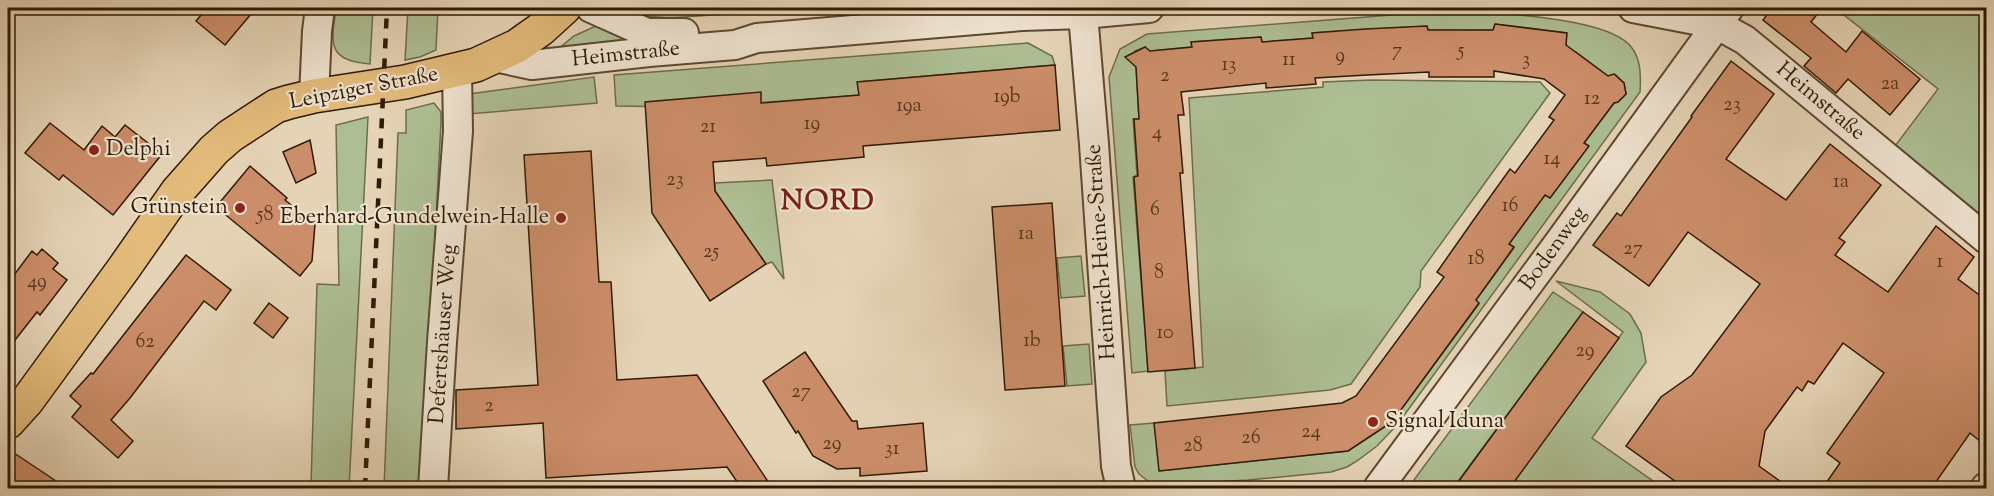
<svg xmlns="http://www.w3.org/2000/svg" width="1994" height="496" viewBox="0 0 1994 496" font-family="'Sorts Mill Goudy',serif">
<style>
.green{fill:#adbe93;stroke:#6e6c4a;stroke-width:1.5}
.building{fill:#cc8e6a;stroke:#301a02;stroke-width:1.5}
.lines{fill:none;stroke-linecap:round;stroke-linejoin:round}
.minor-casing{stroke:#5d482f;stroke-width:32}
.major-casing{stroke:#301a02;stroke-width:36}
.minor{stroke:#eee2cf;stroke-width:28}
.major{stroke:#e2ba7a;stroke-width:33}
.rail{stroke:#301a02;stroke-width:4.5;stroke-dasharray:10 10;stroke-linecap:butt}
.poi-dot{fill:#8f2418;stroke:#eee2cf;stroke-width:2}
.labels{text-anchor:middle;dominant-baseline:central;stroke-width:4.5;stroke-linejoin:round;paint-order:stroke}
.number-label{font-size:20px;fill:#57371c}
.street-label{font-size:22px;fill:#301a02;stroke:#eee2cf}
.poi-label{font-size:22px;fill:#301a02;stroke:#eee2cf;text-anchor:start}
.district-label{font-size:28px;font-weight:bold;letter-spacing:1.5px;fill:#7a1f14;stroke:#eee2cf}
</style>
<rect width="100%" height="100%" fill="#e5d3b5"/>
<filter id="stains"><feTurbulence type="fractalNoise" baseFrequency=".00333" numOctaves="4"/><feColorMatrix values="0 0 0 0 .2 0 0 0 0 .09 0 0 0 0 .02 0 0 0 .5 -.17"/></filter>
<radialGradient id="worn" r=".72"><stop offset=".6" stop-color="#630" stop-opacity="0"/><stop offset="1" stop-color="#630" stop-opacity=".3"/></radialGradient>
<!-- green -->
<g class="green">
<path d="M336 8H373L370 64C327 60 331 45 336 8Z"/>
<path d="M408 8H438L436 50 420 57 405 60Z"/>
<path d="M630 8H811L670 18 645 16 635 12Z"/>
<path d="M1835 8H1986V220L1895 146 1938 89Z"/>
<path d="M1486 12C1519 15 1613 20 1632 48 1641 60 1641 77 1640 92L1397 425 1377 446 1357 461 1347 467 1331 472 1248 480 1162 485 1148 481 1139 474 1135 467 1130 425 1154 423 1160 471 1348 451 1392 422 1479 304 1476 300 1514 248 1509 244 1545 195 1550 198 1588 147 1584 143 1614 103 1618 102 1626 94 1624 83 1615 74 1608 76 1576 52 1566 48V33L1495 24 1493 30H1428L1427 26 1312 33 1313 38 1262 42 1261 37 1191 42 1192 47 1150 51 1143 48 1135 51 1132 55 1136 67 1139 119H1133L1137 175 1133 177 1148 371 1132 373 1109 77 1120 49 1147 34 1392 15Z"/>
<path d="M598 25 616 30 638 46 557 50 574 36Z"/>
<path d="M1028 43 1052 56 1055 65 858 82 859 95C778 102 697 108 616 106L614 75Z"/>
<path d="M594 77 597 103 468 114 469 94Z"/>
<path d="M1371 80 1540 82 1550 93 1421 271 1420 287 1351 384 1330 390 1167 406 1165 371 1203 367 1189 98 1323 87V82Z"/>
<path d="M434 103 441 112V122L422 488H384L398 133H406V110Z"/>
<path d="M368 117 349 488H279V485H311L317 284 339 285 336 125Z"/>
<path d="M772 180 784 279 772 262 766 264 715 191V183Z"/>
<path d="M1081 256 1085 296 1061 298 1057 258Z"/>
<path d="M1556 281 1600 292 1630 314 1641 333 1646 362 1592 438 1663 488H1507L1623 332Z"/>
<path d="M1553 292 1583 312 1453 488H1408Z"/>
<path d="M1089 344 1092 384 1067 386 1063 346Z"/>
</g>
<!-- building -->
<g class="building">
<path d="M207 8H256L225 45 196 21Z"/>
<path d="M1772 8H1822L1811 22 1846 52 1862 31 1920 79 1890 115 1848 79 1836 93 1804 66 1811 58 1763 20Z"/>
<path d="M1495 24 1567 33 1566 45 1608 76 1614 74 1624 83 1626 94 1618 102 1614 103 1584 143 1589 146 1550 198 1545 195 1509 244 1514 247 1476 300 1479 303 1392 422 1348 451 1159 471 1154 423 1342 403 1356 396 1444 277 1437 272 1475 218 1510 169 1515 173 1554 120 1549 117 1565 95 1544 79 1494 71V77H1429V72L1367 75 1315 78 1316 84 1266 88V83L1181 92 1184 115H1178L1183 173H1180L1195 368 1148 372 1134 177 1138 176 1134 119H1139L1136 67 1125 57 1145 47 1150 51 1192 47 1191 42 1261 37 1262 42 1313 38 1312 33 1365 29 1427 26 1428 30H1493Z"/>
<path d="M1731 61 1774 94 1726 159 1786 200 1830 144 1881 185 1839 238 1845 242 1835 255 1888 292 1936 226 1974 257 1958 279 1986 300V446L1970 433 1931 489H1822L1840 463 1827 453 1884 373 1843 343 1814 384 1808 381 1802 391 1797 387 1765 431 1759 466 1791 489H1686L1626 446 1661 397 1692 375 1760 284 1688 232 1649 286 1593 245 1617 213 1621 216 1692 117 1691 116Z"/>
<path d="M1055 65 1060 130 863 146 864 157 767 166 766 158 713 162 715 191 766 264 710 301 652 213 645 102 761 92V103L859 95 857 82Z"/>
<path d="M50 123 84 150 102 126 115 137 125 125 162 154 113 215 63 175 59 180 25 153Z"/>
<path d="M310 140 316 173 296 183 283 152Z"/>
<path d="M591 151 599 282H611L617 380 697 375 773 489H742L727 467 546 478 543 423 456 429V390L538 385 524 155Z"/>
<path d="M250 166 287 198 285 200 315 224 312 261 300 276 216 207Z"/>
<path d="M1052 203 1065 386 1005 390 992 207Z"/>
<path d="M42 249 58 263 53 269 67 280 40 315 37 312 8 349V283L32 251 37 255Z"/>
<path d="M186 255 231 290 216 310 204 301 130 398 111 420 133 441 118 458 72 417 81 406 70 396 91 373 93 374Z"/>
<path d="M269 303 288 318 273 338 254 323Z"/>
<path d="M1583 312 1619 338 1509 489H1453Z"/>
<path d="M805 352 852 421H857L858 429 923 423 927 471 860 476V468L837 469 813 456 798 431 796 433 763 381Z"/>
<path d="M8 449 68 489H8Z"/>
</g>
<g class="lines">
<!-- minor casing -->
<g class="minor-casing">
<g id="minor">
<path d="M591 8 647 33H684"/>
<path d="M1633 8 1716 24 1745 40 1986 239"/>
<path d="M1083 14 1094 144 1116 466 1121 488"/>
<path d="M495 57 532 65 649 52 735 45 757 38 1022 16 1083 14 1149 8"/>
<path d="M314 96 317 31 320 8"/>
<path d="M433 488 442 342 458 131 457 71"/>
<path d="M1378 488 1560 241 1729 8"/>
<path d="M1986 488V487"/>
</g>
</g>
<!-- major casing -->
<g class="major-casing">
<path id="major" d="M8 422 27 401 124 268 177 192 214 150 230 136 276 106 289 102 314 96 405 82 476 65 517 46 541 29 564 8"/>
</g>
<!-- minor -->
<use href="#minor" class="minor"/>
<!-- major -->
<use href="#major" class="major"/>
<!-- rail -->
<path class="rail" d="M365 488 387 8"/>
</g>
<!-- markers -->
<g class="poi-dot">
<circle cx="94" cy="150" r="6"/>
<circle cx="240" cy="208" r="6"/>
<circle cx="561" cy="218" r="6"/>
<circle cx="1373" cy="422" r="6"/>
</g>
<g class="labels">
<!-- number labels -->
<g class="number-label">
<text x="1397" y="51">7</text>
<text x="1461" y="51">5</text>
<text x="1340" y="56">9</text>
<text x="1289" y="60">11</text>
<text x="1526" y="60">3</text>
<text x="1229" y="65">13</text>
<text x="1165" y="76">2</text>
<text x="1890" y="84">2a</text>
<text x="1007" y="97">19b</text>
<text x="1592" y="99">12</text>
<text x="1732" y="105">23</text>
<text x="909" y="106">19a</text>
<text x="812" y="124">19</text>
<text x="708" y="127">21</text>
<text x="1157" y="133">4</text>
<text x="1552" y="159">14</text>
<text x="675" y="180">23</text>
<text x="1841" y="182">1a</text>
<text x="1510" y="206">16</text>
<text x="1155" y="210">6</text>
<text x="265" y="215">58</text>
<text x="1026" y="234">1a</text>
<text x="1633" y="249">27</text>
<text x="711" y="252">25</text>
<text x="1476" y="259">18</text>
<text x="1940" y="262">1</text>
<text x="1159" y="273">8</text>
<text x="37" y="282">49</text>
<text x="1165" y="333">10</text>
<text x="1032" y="341">1b</text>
<text x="145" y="342">62</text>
<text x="1585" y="351">29</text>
<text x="801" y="392">27</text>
<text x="489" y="406">2</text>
<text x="1311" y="432">24</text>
<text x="1251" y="438">26</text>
<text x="832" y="444">29</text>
<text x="1193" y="446">28</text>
<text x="892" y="449">31</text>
</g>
<!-- street labels -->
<g class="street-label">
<text transform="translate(626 55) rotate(-6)">Heimstraße</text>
<text transform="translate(364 89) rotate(-11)">Leipziger Straße</text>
<text transform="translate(1820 102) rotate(40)">Heimstraße</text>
<text transform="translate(1554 249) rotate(-54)">Bodenweg</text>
<text transform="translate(1102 252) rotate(-94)">Heinrich-Heine-Straße</text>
<text transform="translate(444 334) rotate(-86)">Defertshäuser Weg</text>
</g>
<!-- poi labels -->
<g class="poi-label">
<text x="106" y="150">Delphi</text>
<text x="228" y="208" text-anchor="end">Grünstein</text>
<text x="549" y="218" text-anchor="end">Eberhard-Gundelwein-Halle</text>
<text x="1385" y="422">Signal Iduna</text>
</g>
<!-- district labels -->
<g class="district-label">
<text x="828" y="202">NORD</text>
</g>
</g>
<!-- margin -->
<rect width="1994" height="496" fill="none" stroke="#e5d3b5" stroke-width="30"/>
<rect x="9" y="9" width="1976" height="478" fill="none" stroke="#301a02" stroke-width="3"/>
<rect x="15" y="15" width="1964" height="466" fill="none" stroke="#301a02" stroke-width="1.5"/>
<rect width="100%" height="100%" filter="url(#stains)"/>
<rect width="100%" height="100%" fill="url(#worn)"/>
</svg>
